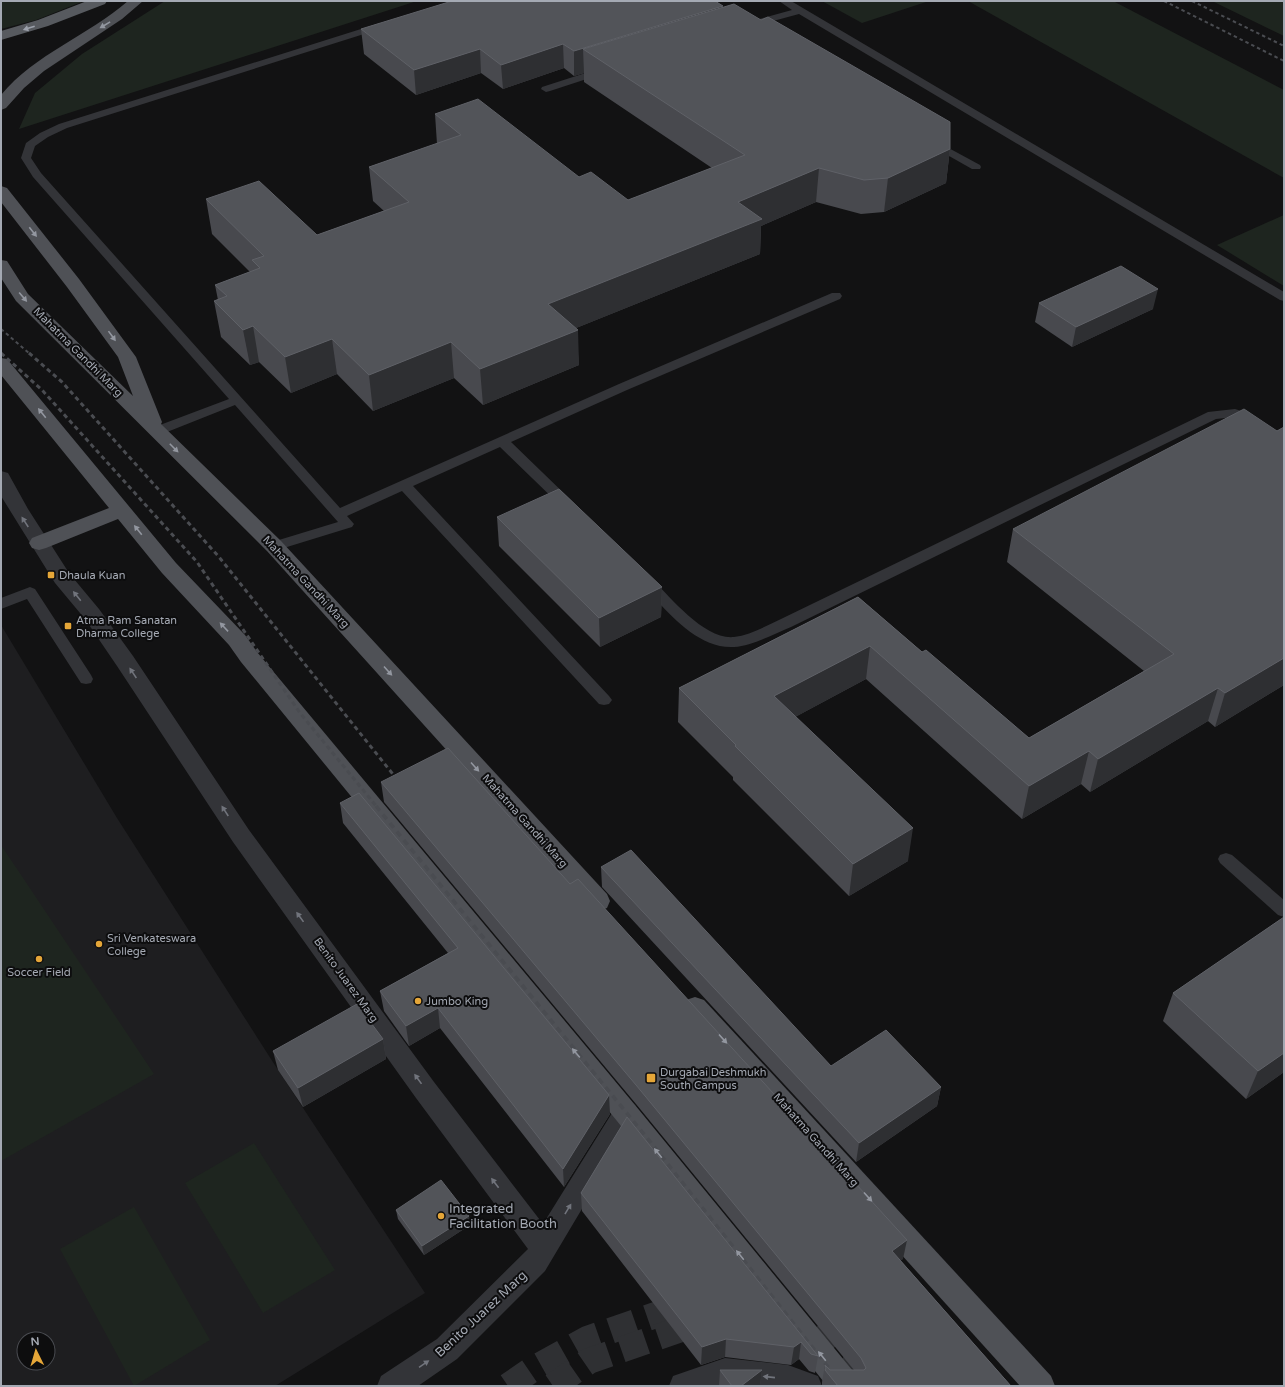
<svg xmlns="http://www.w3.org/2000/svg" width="1285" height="1387" viewBox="0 0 1285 1387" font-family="'Varela Round',sans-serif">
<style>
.built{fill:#1e1e20;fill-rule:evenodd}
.green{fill:#1e251f}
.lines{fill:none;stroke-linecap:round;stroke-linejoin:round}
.primary-tunnel{stroke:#2f3033;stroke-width:26;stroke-dasharray:26 13;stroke-linecap:butt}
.service{fill:#333438;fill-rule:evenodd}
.tertiary{fill:#333438;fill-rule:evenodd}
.primary{fill:#4f5156;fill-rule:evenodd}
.trunk{fill:#575a5f;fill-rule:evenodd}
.rail-far2{stroke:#4a4c51;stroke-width:2;stroke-dasharray:3.5 3;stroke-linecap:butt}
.rail-far1{stroke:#4a4c51;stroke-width:3;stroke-dasharray:4.5 3.5;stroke-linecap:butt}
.rail{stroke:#4a4c51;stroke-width:3.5;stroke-dasharray:6 5;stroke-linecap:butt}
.wall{fill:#48494e}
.shaded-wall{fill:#2e2f32}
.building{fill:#525459;stroke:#5f6167}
.oneway{fill:#9397a0}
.oneway2{fill:#9ca1ab}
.oneway3{fill:#71747c}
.poi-dot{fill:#e5a638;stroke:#0d0d0e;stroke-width:1.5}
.labels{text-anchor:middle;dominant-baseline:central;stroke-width:4;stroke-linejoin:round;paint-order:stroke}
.street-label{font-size:11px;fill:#a4a9b3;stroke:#0d0d0e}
.poi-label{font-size:11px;fill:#a4a9b3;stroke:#0d0d0e;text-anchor:start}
.near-poi-label{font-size:13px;fill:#a4a9b3;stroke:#0d0d0e;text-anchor:start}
.near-street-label{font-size:13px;fill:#a4a9b3;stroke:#0d0d0e}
</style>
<rect width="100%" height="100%" fill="#121213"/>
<!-- built -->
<path class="built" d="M1 625 117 818 278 1070 425 1293 275 1386H1ZM24 1339H48V1363H24Z"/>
<!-- green -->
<g class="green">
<path d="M1 1H84L36 20 1 29Z"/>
<path d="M165 1H417L19 129 35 93 82 54Z"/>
<path d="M822 1H929L862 23Z"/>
<path d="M968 1H1113L1284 90V178Z"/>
<path d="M1212 1H1284V36Z"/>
<path d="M1284 215V286L1217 245Z"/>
<path d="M1 845 154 1074 1 1161Z"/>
<path d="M254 1143 335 1270 263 1313 185 1183Z"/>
<path d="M134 1207 210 1340 134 1386 60 1249Z"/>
</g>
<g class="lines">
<!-- primary-tunnel -->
<g class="primary-tunnel">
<path d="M812 1334 887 1386"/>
<path d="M508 1386 530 1371 587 1339 690 1303"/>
<path d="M553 1386 589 1361 704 1321"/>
</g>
<!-- service -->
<g class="service">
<path d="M779 1H791L1284 292V301L1280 300 799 14 751 27 748 26 746 24 748 22 792 10Z"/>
<path d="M380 23 385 26 383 28 67 128 48 137 35 146 31 158 41 173 340 508 619 384 832 293H840L842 296 840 299 627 390 511 442 574 503 576 506 574 509 569 510 564 509 500 447 413 486 609 696 612 700 609 704 604 705 599 704 402 491 347 516 354 524 352 527 274 551 269 549 267 546 269 543 338 522 235 405 162 434H152L151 431 152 428 229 399 33 177 21 158 26 143 40 133 59 124Z"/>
<path d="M604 67 608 68 609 70 608 72 550 91 546 92 541 89 542 87Z"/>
<path d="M932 139 980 165 981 167 980 169H972L928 144 927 142 928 140Z"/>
<path d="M1235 409 1251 414 1284 437V447L1279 446 1241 420 1234 417 1216 419 791 627C773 634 753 646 734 647 703 649 677 622 657 601 652 595 645 590 641 583L643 580 648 578 653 580C672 599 705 640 734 637 750 635 766 626 781 619L1208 412Z"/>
<path d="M30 587 35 589 91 675 93 679 91 683 86 684 81 683 27 599 1 609V598Z"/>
<path d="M1226 853 1232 855 1284 900V917L1278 915 1220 863 1218 859 1220 855Z"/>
</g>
<!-- tertiary -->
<g class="tertiary">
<path d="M1 471 8 473 28 509 69 573 99 609 133 656 249 830 434 1082 543 1224 617 1105 626 1101 635 1105 639 1113 545 1271 457 1359 418 1386H377L381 1376 437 1339 528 1249 416 1098 233 842 117 666 85 619 55 583 1 496Z"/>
<path d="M725 1358 788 1365 818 1376 822 1386H669L673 1376Z"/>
</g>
<!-- primary -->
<g class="primary">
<path d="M128 1H143L122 19 44 71 24 88 6 108 1 110V95C36 53 88 36 128 1Z"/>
<path d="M1 186 7 188 79 279 136 357 162 422 161 424 281 541 607 894 610 901 607 908 598 911 589 908 267 551 16 301 1 278V260L7 261 28 294 133 396 118 357 67 287 1 202Z"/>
<path d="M1 358 7 359 176 563 245 635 257 652 635 1105 857 1376 861 1386H827L617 1121 241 662 229 645 162 573 118 519 46 548 39 550 32 548 29 543 32 538 109 508 1 375Z"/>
<path d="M695 997 704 1000 1051 1376 1055 1386H1020L686 1016 682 1008 686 1000Z"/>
</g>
<!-- trunk -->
<path class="trunk" d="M87 1H107L105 4 48 26 1 40V31L38 20Z"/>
<!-- rail-far2 -->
<g class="rail-far2">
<path d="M1164 1 1284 61"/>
<path d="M1192 1 1284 46"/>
<path d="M1 329 30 354"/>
<path d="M1 353 2 354"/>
</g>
<!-- rail-far1 -->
<g class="rail-far1">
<path d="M1 353 42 390 197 562 300 713 377 807"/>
<path d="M29 353 62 382 219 557 400 783"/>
</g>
<!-- rail -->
<path class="rail" d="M376 806 652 1144 843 1386"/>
</g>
<!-- wall -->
<g class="wall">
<path d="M723 6V7L950 149 946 183 884 212 861 214 816 202 761 226 760 254 576 328 579 365 483 405 454 378 373 411 337 374 291 393 259 362 250 365 221 337 214 301 218 300 215 285 250 272 212 234 206 199 317 235 384 211 373 201 369 167 437 144 435 114 579 177 628 200 712 168 584 82V73L574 76 564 68 503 89 481 73 416 95 364 54 361 29Z"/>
<path d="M1039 303 1153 309 1072 347 1035 322Z"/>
<path d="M1284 427V685L1215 727 1208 721 1090 792 1081 784 1022 819 866 679 795 717 908 861 849 896 733 780V777L678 722 679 688 858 597 922 652 1029 738 1144 671 1007 562 1013 529 1277 431Z"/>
<path d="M497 517 662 587 661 617 600 647 499 546Z"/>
<path d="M381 782 903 1259 900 1260 1011 1386H822V1382L825 1365 830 1370H854L636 1104 384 802Z"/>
<path d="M340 803 610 1114 564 1187 440 1028 409 1046 384 1011 380 991 448 953 343 823Z"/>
<path d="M601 867 831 1066 941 1087 937 1106 856 1162 602 887Z"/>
<path d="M1284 917V1072L1246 1099 1163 1021 1173 993Z"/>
<path d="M383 1039 386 1059 303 1107 278 1070 273 1051Z"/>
<path d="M627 1117 818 1356 815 1373 809 1371 799 1359 791 1365 725 1357 701 1365 582 1211 581 1193Z"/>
<path d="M396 1210 469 1216 470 1225 424 1255 398 1219Z"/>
<path d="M720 1370H762L760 1386H719Z"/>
</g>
<!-- shaded-wall -->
<g class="shaded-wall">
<path d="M723 6V30L583 49 584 73 574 76V51Z"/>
<path d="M563 44 564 68 503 89 501 65Z"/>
<path d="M480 49 481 73 416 95 414 70Z"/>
<path d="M950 149 946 183 884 212 888 178Z"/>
<path d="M819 168 816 202 761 226 760 254 549 339 548 304 738 202Z"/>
<path d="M1158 289 1153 309 1072 347 1076 327Z"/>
<path d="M253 326 259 362 250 365 243 330Z"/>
<path d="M578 330 579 365 483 405 480 369Z"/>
<path d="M332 339 337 374 291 393 285 357Z"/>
<path d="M451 342 454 378 373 411 369 375Z"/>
<path d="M662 587 661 617 600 647 599 618Z"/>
<path d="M870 646 866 679 771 730 774 696Z"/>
<path d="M1284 658V685L1215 727 1225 693Z"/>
<path d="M1218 688 1208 721 1090 792 1098 759Z"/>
<path d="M1089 751 1081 784 1022 819 1029 786Z"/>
<path d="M913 828 908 861 849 896 853 864Z"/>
<path d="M438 1008 440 1028 409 1046 406 1026Z"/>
<path d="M383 1039 386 1059 303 1107 298 1088Z"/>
<path d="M1284 1053V1072L1246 1099 1258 1071Z"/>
<path d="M941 1087 937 1106 856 1162 859 1143Z"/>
<path d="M609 1095 610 1114 564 1187 563 1169Z"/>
<path d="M469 1216 470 1225 424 1255 422 1246Z"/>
<path d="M907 1240 903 1259 888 1269 892 1251Z"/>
<path d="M726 1339 725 1357 701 1365 702 1347Z"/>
<path d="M801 1342 799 1359 791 1365 794 1347Z"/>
<path d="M762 1370 760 1386H741Z"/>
</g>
<!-- building -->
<g class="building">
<path d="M452 1H715L723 6 574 51 563 44 501 65 480 49 414 70 361 29Z"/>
<path d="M734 4 761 20 768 17 950 122V149L888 178 864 180 819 168 738 202 762 219 548 304 578 330 480 369 451 342 369 375 332 339 285 357 253 326 243 330 214 301 227 296 215 285 260 268 252 260 264 256 206 199 259 181 317 235 409 202 369 167 461 135 435 114 478 99 579 177 591 172 628 200 745 155 583 49Z"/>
<path d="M1121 266 1158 289 1076 327 1039 303Z"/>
<path d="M1244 409 1277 431 1284 427V658L1225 693 1218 688 1098 759 1089 751 1029 786 870 646 774 696 913 828 853 864 735 746 736 745 679 688 858 597 922 652 926 650 1029 738 1174 654 1013 529Z"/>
<path d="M559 489 662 587 599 618 497 517Z"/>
<path d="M448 748 570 884 578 879 907 1240 892 1251 1011 1386H838L825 1370 826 1368 825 1365 830 1370H864L866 1368 861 1358 636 1085 381 782Z"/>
<path d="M359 793 609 1095 563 1169 438 1008 406 1026 380 991 458 948 340 803Z"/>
<path d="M631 850 831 1066 886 1030 941 1087 859 1143 601 867Z"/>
<path d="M1284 917V1053L1258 1071 1173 993Z"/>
<path d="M357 1004 383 1039 298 1088 273 1051Z"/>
<path d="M627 1117 818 1356 811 1354 801 1342 794 1347 726 1339 702 1347 581 1193Z"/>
<path d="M441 1180 469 1216 422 1246 396 1210Z"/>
<path d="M720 1370H762L741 1386H732Z"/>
</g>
<!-- one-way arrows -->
<defs><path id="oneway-solid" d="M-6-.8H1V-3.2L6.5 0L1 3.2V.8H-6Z"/></defs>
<g class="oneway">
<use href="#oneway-solid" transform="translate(105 25) rotate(149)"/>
<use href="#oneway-solid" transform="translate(33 232) rotate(52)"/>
<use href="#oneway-solid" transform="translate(23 297) rotate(50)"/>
<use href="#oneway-solid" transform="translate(112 336) rotate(54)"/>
<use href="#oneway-solid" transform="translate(42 413) rotate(-129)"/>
<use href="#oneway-solid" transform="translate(174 448) rotate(45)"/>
<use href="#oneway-solid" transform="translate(138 530) rotate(-129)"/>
<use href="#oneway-solid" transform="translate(224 627) rotate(-133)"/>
<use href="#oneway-solid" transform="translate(388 671) rotate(48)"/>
<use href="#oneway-solid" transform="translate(475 767) rotate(48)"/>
<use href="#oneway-solid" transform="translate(723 1039) rotate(48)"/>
<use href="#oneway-solid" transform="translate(576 1053) rotate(-130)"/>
<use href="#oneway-solid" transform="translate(658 1153) rotate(-129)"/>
<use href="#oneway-solid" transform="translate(868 1197) rotate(48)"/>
<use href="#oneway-solid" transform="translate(740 1255) rotate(-129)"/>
<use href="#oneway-solid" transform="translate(822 1356) rotate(-129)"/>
</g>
<use class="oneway2" href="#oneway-solid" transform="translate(29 28) rotate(162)"/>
<g class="oneway3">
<use href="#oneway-solid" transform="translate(25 522) rotate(-123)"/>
<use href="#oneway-solid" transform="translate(77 596) rotate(-129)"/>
<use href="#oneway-solid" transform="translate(133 673) rotate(-124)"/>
<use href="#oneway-solid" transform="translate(225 811) rotate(-123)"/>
<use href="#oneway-solid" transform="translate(300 917) rotate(-126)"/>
<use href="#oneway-solid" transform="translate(418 1079) rotate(-126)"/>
<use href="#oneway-solid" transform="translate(495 1183) rotate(-127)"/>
<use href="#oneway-solid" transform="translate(568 1209) rotate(-59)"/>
<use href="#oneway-solid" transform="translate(424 1364) rotate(-34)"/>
<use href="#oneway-solid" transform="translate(769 1377) rotate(-174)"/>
</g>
<!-- markers -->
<g class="poi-dot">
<rect x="47" y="571" width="8" height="8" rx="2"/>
<rect x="64" y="622" width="8" height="8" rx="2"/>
<circle cx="99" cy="944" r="4"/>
<circle cx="39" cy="959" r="4"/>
<circle cx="418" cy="1001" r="4"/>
<rect x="646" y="1073" width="10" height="10" rx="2"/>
<circle cx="441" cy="1216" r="4"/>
</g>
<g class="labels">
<!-- street labels -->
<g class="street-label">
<text transform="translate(78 352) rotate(45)">Mahatma Gandhi Marg</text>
<text transform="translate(306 582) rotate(47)">Mahatma Gandhi Marg</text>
<text transform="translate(525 821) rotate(48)">Mahatma Gandhi Marg</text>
<text transform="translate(346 980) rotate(54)">Benito Juarez Marg</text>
<text transform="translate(816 1140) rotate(48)">Mahatma Gandhi Marg</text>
</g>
<!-- poi labels -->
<g class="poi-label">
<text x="59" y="575">Dhaula Kuan</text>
<text x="76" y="620">Atma Ram Sanatan<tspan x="76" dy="13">Dharma College</tspan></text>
<text x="107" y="938">Sri Venkateswara<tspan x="107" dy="13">College</tspan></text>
<text x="39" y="972" text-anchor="middle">Soccer Field</text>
<text x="426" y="1001">Jumbo King</text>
<text x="660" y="1072">Durgabai Deshmukh<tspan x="660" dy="13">South Campus</tspan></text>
</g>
<!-- near-poi labels -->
<g class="near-poi-label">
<text x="449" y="1209">Integrated<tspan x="449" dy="15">Facilitation Booth</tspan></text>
</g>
<!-- near-street labels -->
<g class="near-street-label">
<text transform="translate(481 1314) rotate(-43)">Benito Juarez Marg</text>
</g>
</g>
<!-- border -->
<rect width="1285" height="1387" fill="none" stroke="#a4a9b3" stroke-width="4"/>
<!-- north arrow -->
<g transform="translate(36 1351) rotate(355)"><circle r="19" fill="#0d0d0e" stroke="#494b50"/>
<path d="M0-3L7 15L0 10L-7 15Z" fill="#e5a638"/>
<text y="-6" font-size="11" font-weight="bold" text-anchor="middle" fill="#a4a9b3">N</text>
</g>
</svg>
